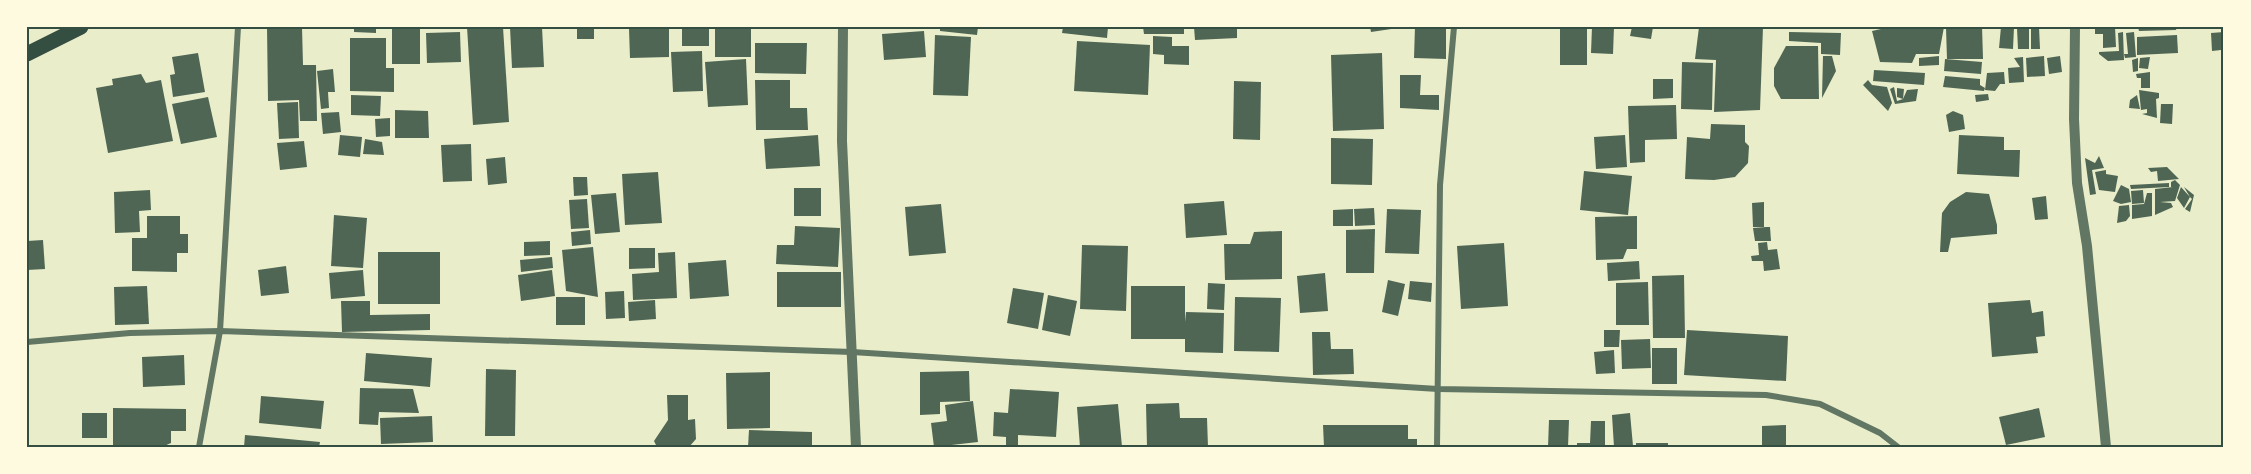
<svg xmlns="http://www.w3.org/2000/svg" width="2251" height="474" viewBox="0 0 2251 474" font-family="Quicksand,sans-serif">
<style>
.building{fill:#4f6655}
.lines{fill:none;stroke-linecap:round;stroke-linejoin:round}
.minor{stroke:#617663;stroke-width:6}
.tertiary{stroke:#617663;stroke-width:10}
.primary{stroke:#344e41;stroke-width:15}
.neatline{fill:none;stroke:#344e41;stroke-width:2}
</style>
<rect width="100%" height="100%" fill="#e9edc9"/>
<!-- building -->
<g class="building">
<path d="M267 27H302L303 65H316L317 121H300L299 100 268 101Z"/>
<path d="M354 27H376V33L354 32Z"/>
<rect x="392" y="27" width="28" height="37"/>
<path d="M467 27H503L509 122 473 125Z"/>
<path d="M510 27H542L544 67 512 68Z"/>
<rect x="577" y="27" width="17" height="12"/>
<rect x="682" y="27" width="27" height="19"/>
<rect x="715" y="27" width="36" height="30"/>
<path d="M940 27H978L977 35 940 31Z"/>
<path d="M1063 27H1108L1107 38 1062 33Z"/>
<path d="M1143 27H1184V34H1144Z"/>
<path d="M1194 27H1237V38L1195 40Z"/>
<path d="M1370 27H1398V28L1371 32Z"/>
<path d="M1415 27H1446V59L1414 58Z"/>
<path d="M1592 27H1614L1613 54 1591 53Z"/>
<path d="M1632 27H1653L1651 39 1630 36Z"/>
<path d="M1699 27H1763L1760 110 1714 112 1716 60 1695 59Z"/>
<path d="M1890 27H1944L1939 54H1916L1912 63 1880 62 1872 31Z"/>
<path d="M1949 27H1982L1983 59H1947L1946 28Z"/>
<path d="M2001 27H2014L2013 49 1999 48Z"/>
<path d="M2031 27H2039L2040 49H2031Z"/>
<path d="M2095 27H2115L2116 47 2103 48V34H2095Z"/>
<path d="M2138 27H2177L2176 30 2139 31Z"/>
<rect x="1560" y="28" width="27" height="37"/>
<path d="M2017 28H2029V49H2018Z"/>
<path d="M629 29H669V57L630 58Z"/>
<path d="M924 31 926 57 884 60 882 34Z"/>
<path d="M460 32 461 62 427 63 426 33Z"/>
<path d="M1789 32 1841 33 1840 55 1821 54V43L1789 41Z"/>
<path d="M2123 32 2124 60 2108 61 2099 54V52L2119 51 2118 33Z"/>
<path d="M2134 32 2136 57 2125 58 2124 54H2128L2126 33Z"/>
<path d="M2224 32V81H2222L2221 50 2212 51 2211 33Z"/>
<path d="M935 35 971 37 968 96 933 95Z"/>
<path d="M2177 35 2178 53 2137 55V37Z"/>
<path d="M1153 36 1172 37V46H1189V65L1164 64V55L1153 54Z"/>
<path d="M350 38H386V68H394V92L350 91Z"/>
<path d="M1077 41 1150 45 1148 95 1074 91Z"/>
<path d="M755 43H807L806 74 755 73Z"/>
<path d="M1786 46H1818L1819 99H1781L1774 86V68Z"/>
<path d="M702 51 703 91 673 92 671 52Z"/>
<path d="M198 53 205 92 173 97 170 75 175 74 172 57Z"/>
<path d="M1382 53 1384 129 1333 131 1331 55Z"/>
<path d="M1823 56H1832L1836 71 1822 98Z"/>
<path d="M1939 56V65L1919 66V58Z"/>
<path d="M2044 56 2045 76 2027 77 2026 58Z"/>
<path d="M2060 56 2062 72 2049 74 2047 58Z"/>
<path d="M2023 57 2024 82 2009 83 2008 68 2020 67 2014 58Z"/>
<path d="M2150 57 2148 69 2139 68 2140 58Z"/>
<path d="M2138 58V71L2133 72 2132 60Z"/>
<path d="M746 59 748 105 708 107 705 62Z"/>
<path d="M1945 59 1982 62 1981 74 1944 71Z"/>
<path d="M1682 62 1713 63 1712 110 1681 109Z"/>
<path d="M333 69 335 92H328L329 108 321 109 317 71Z"/>
<path d="M1874 70 1925 73 1924 85 1873 81Z"/>
<path d="M2004 72 2005 84H2000L1995 91 1985 90 1987 73Z"/>
<path d="M2150 72V88H2141V78H2137L2136 74Z"/>
<path d="M141 74 146 83 161 80 173 141 108 153 96 88 113 85 112 79Z"/>
<path d="M1400 75H1421L1420 95H1439V110L1400 108Z"/>
<path d="M1945 76 1980 79V85L1985 88 1984 91 1943 87Z"/>
<path d="M1653 79H1673V98L1653 99Z"/>
<path d="M755 80H790V108H807L808 130H756Z"/>
<path d="M1868 80 1872 85 1887 87 1892 103 1888 111 1863 85Z"/>
<path d="M1234 81 1261 82 1260 140 1233 139Z"/>
<path d="M1894 87 1897 101 1903 99 1897 97V88L1904 89 1903 99 1907 90 1918 89 1916 101 1895 104 1890 89Z"/>
<path d="M2139 90 2159 93V98L2156 99 2157 118 2142 114 2147 113V109L2141 110Z"/>
<path d="M1988 94 1989 100 1976 102 1975 95Z"/>
<path d="M351 95 381 96 380 116 351 115Z"/>
<path d="M2137 95 2140 109 2129 108 2130 100Z"/>
<path d="M208 97 217 137 181 144 172 104Z"/>
<path d="M298 102 299 138 279 139 277 103Z"/>
<path d="M2161 104H2173L2172 124 2160 123Z"/>
<path d="M1676 105 1677 139 1645 140V162L1630 163 1628 106Z"/>
<path d="M395 110 428 111 429 138H395Z"/>
<path d="M1953 111 1963 115 1965 129 1949 132 1946 115Z"/>
<path d="M339 112 341 132 323 134 321 113Z"/>
<path d="M390 118V136L376 137 375 119Z"/>
<path d="M1711 124 1745 125V142L1749 146 1748 163 1735 177 1714 180 1685 179 1687 137 1710 139Z"/>
<path d="M340 135 362 137 360 157 338 155Z"/>
<path d="M818 135 820 166 766 169 764 139Z"/>
<path d="M1625 135 1627 167 1596 169 1594 137Z"/>
<path d="M1959 135 2004 137V150H2020L2019 177 1957 174Z"/>
<path d="M1331 138 1373 139 1372 185 1331 184Z"/>
<path d="M365 139 382 142 384 155 363 154Z"/>
<path d="M304 141 307 167 280 170 277 143Z"/>
<path d="M471 144 472 181 443 182 441 145Z"/>
<path d="M2099 156 2104 168 2092 170 2096 194 2090 195 2085 158 2095 163Z"/>
<path d="M505 157 507 183 488 185 486 159Z"/>
<path d="M2167 167 2179 179 2158 181 2157 171 2151 172 2148 168Z"/>
<path d="M2106 170V174L2118 176 2115 192 2099 190 2095 172Z"/>
<path d="M1584 171 1632 176 1628 215 1580 210Z"/>
<path d="M658 172 662 223 625 225 622 174Z"/>
<path d="M573 177H587L588 195 574 196Z"/>
<path d="M2175 180 2180 185 2175 201 2160 202 2171 203 2173 207 2155 215V189L2173 187H2171V182Z"/>
<path d="M2169 183V187L2131 189 2130 185Z"/>
<path d="M2121 185 2129 189 2131 202 2121 204 2113 201Z"/>
<path d="M2181 187 2190 197 2184 187 2194 195 2190 212 2185 209 2192 199 2190 197 2184 208 2177 198Z"/>
<rect x="794" y="188" width="27" height="28"/>
<path d="M150 190 151 210 139 211 140 232 115 233 114 192Z"/>
<path d="M2143 190 2144 203 2132 204 2131 191Z"/>
<path d="M1966 192 1989 194 1997 225V234L1951 238 1948 252H1940L1942 213 1950 202Z"/>
<path d="M616 193 620 232 595 234 591 195Z"/>
<path d="M2147 193H2152V216L2132 219V205L2144 204Z"/>
<path d="M2046 196 2048 219 2035 220 2032 198Z"/>
<path d="M587 199 589 228 571 229 569 200Z"/>
<path d="M1224 201 1227 235 1186 238 1184 204Z"/>
<path d="M1764 202V227H1753L1752 203Z"/>
<path d="M941 204 946 253 909 256 905 207Z"/>
<path d="M2129 205 2130 216 2126 221 2117 223 2119 206Z"/>
<path d="M1374 208 1375 225 1355 226 1354 209Z"/>
<path d="M1353 209V226H1333V210Z"/>
<path d="M1387 209 1421 210 1419 254 1385 253Z"/>
<path d="M334 215 367 218 363 268 331 266Z"/>
<path d="M147 216H180V234H188V253H177V272L132 271V238H147Z"/>
<path d="M1637 216V249H1627L1623 259 1596 260 1595 217Z"/>
<path d="M795 226 840 228 838 267 776 264 777 245H794Z"/>
<path d="M1766 227H1770L1771 241H1755L1753 228Z"/>
<path d="M1375 229 1374 273H1346V230Z"/>
<path d="M590 230 591 244 572 246 571 232Z"/>
<path d="M1282 231V279L1225 280 1224 244H1250L1254 232Z"/>
<path d="M43 240 45 269 27 270V241Z"/>
<path d="M550 241V255L524 256V242Z"/>
<path d="M1767 242 1768 250 1777 249 1780 269 1764 271 1763 261H1752L1751 256 1759 255 1758 243Z"/>
<path d="M1504 243 1508 306 1461 309 1457 246Z"/>
<path d="M1082 245 1128 246 1126 311 1080 309Z"/>
<path d="M593 247 598 297 566 291 562 250Z"/>
<path d="M629 248H655V268L629 269Z"/>
<rect x="378" y="252" width="62" height="52"/>
<path d="M675 252 677 298 633 300 632 274 659 272 658 253Z"/>
<path d="M552 257 553 268 521 272 520 260Z"/>
<path d="M726 260 729 296 690 299 688 263Z"/>
<path d="M1639 261 1640 279 1608 281 1607 263Z"/>
<path d="M286 266 289 293 261 296 258 270Z"/>
<path d="M363 270 365 296 331 299 329 273Z"/>
<path d="M552 270 555 296 521 301 518 275Z"/>
<rect x="777" y="272" width="64" height="35"/>
<path d="M1325 273 1328 311 1300 313 1297 276Z"/>
<path d="M1684 275 1685 338H1653L1652 276Z"/>
<path d="M1388 280 1405 284 1398 316 1382 312Z"/>
<path d="M1410 281 1432 283 1431 302 1408 299Z"/>
<path d="M1648 282 1649 325H1616V283Z"/>
<path d="M1208 283 1225 284 1224 310 1207 309Z"/>
<path d="M147 286 149 324 115 325 114 287Z"/>
<path d="M1131 286H1185V322L1186 312 1224 313 1223 353 1185 352V339H1131Z"/>
<path d="M1013 288 1044 293 1038 329 1007 323Z"/>
<path d="M624 291 625 318 606 319 605 292Z"/>
<path d="M1048 295 1077 301 1070 336 1042 330Z"/>
<rect x="556" y="297" width="29" height="28"/>
<path d="M1235 297 1281 298 1279 352 1234 351Z"/>
<path d="M655 300 656 319 629 321 628 302Z"/>
<path d="M2030 300 2032 313 2043 311 2045 336 2036 337 2038 353 1992 357 1988 303Z"/>
<path d="M341 301H370V315L430 314V330L342 332Z"/>
<path d="M1604 330H1620L1619 347H1604Z"/>
<path d="M1687 330 1788 336 1786 381 1684 375Z"/>
<path d="M1312 332H1330L1331 349H1353L1354 374 1313 375Z"/>
<path d="M1650 339 1651 368 1622 369 1621 340Z"/>
<rect x="1652" y="348" width="25" height="36"/>
<path d="M1614 350 1615 373 1596 374 1594 352Z"/>
<path d="M366 353 432 358 430 387 364 381Z"/>
<path d="M184 355 185 385 143 387 142 357Z"/>
<path d="M486 369 516 370 515 436H485Z"/>
<path d="M969 371 970 401 940 402V414L920 415V372Z"/>
<path d="M770 372V428L727 429 726 373Z"/>
<path d="M360 388 413 389 419 413 379 412 378 425 359 424Z"/>
<path d="M1010 389 1059 392 1056 437 1018 435V447H1006V437L993 436 994 412 1008 413Z"/>
<path d="M667 395H688V420L695 419 696 439 689 447H657L654 441 668 420Z"/>
<path d="M261 396 324 401 321 429 259 423Z"/>
<path d="M973 401 978 442 934 447 931 423 947 421 945 405Z"/>
<path d="M1179 403 1180 418H1207L1208 447H1147L1146 404Z"/>
<path d="M1118 404 1122 447H1080L1077 407Z"/>
<path d="M113 408 186 409V431H171V443L162 447H113Z"/>
<path d="M2039 408 2045 437 2006 445 1999 417Z"/>
<rect x="82" y="413" width="25" height="25"/>
<path d="M1630 413 1633 446 1614 447 1612 415Z"/>
<path d="M432 416 433 442 381 444 380 418Z"/>
<path d="M1549 420H1569L1568 447H1548Z"/>
<path d="M1591 421H1605V447H1577V443H1590Z"/>
<path d="M1323 425H1408V439H1417V447H1324Z"/>
<path d="M1786 425V447H1762V426Z"/>
<path d="M749 430 812 432V447H748Z"/>
<path d="M245 435 320 442 319 447H244Z"/>
<rect x="1636" y="443" width="32" height="4"/>
</g>
<g class="lines">
<!-- minor -->
<g class="minor">
<path d="M27 342 130 333 220 331 852 352 1438 389 1766 395 1820 404 1880 433 1898 447"/>
<path d="M199 447 220 331 238 27"/>
<path d="M1437 447 1440 185 1454 27"/>
</g>
<!-- tertiary -->
<g class="tertiary">
<path d="M843 27 842 141 856 447"/>
<path d="M2075 27 2074 119 2077 183 2087 246 2106 447"/>
</g>
<!-- primary -->
<path class="primary" d="M27 54 81 27"/>
</g>
<!-- border -->
<rect width="2251" height="474" fill="none" stroke="#fefae0" stroke-width="57"/>
<rect x="28" y="28" width="2194" height="418" class="neatline"/>
</svg>
